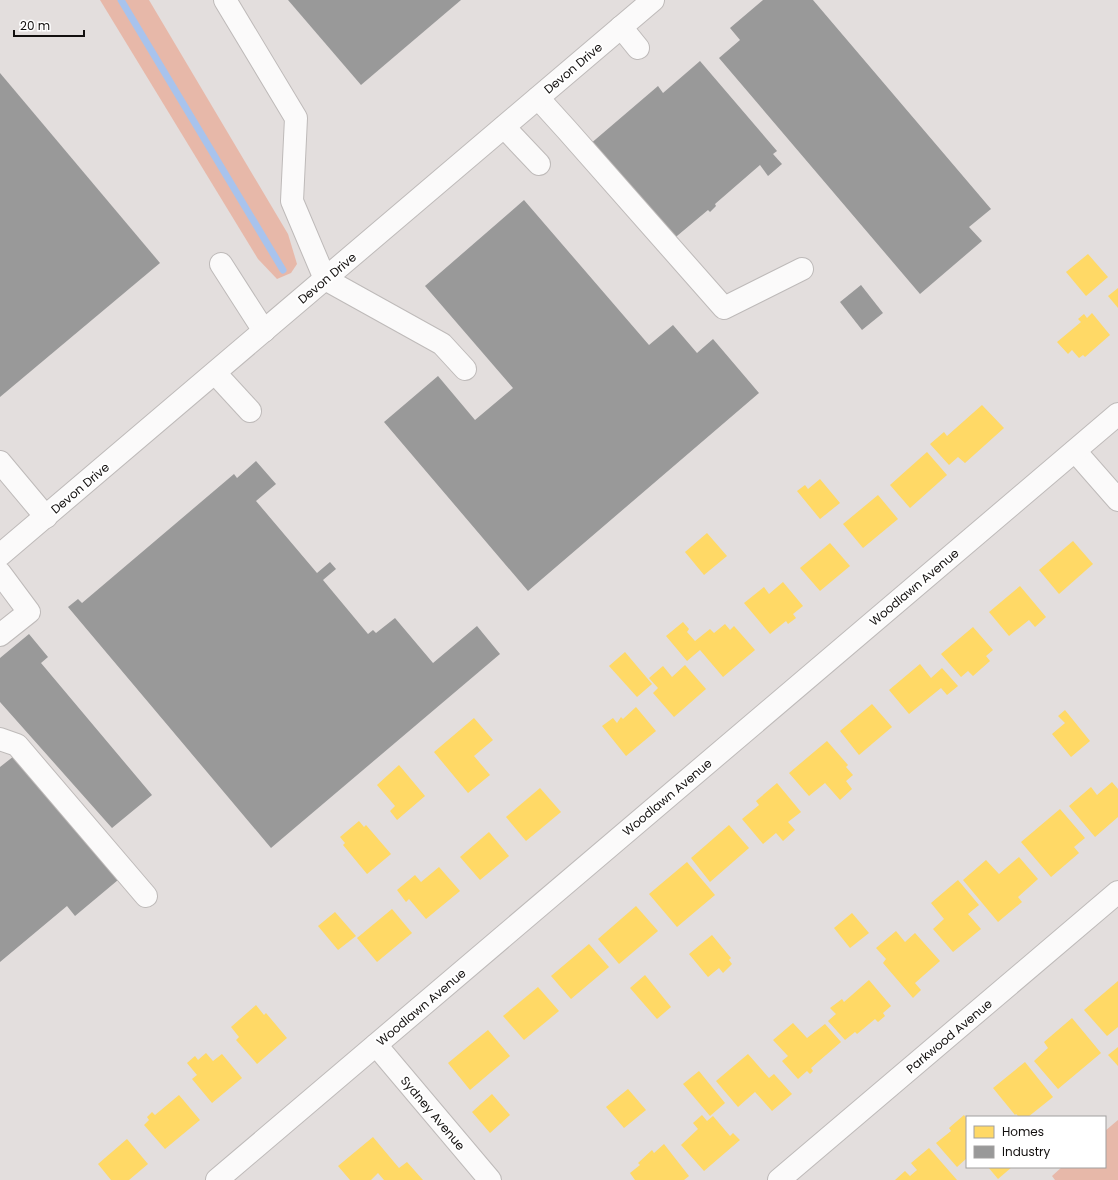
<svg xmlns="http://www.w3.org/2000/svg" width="1118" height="1180" viewBox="0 0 1118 1180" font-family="Poppins,sans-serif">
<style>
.green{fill:#e7b8a9}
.homes{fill:#ffd966}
.industry{fill:#999}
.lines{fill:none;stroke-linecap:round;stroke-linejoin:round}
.stream{stroke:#a8c3ed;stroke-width:7}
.minor-casing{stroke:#bebab9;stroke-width:24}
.minor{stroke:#fbfafa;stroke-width:22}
.labels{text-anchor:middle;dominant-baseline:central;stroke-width:4;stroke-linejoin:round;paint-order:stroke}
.street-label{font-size:12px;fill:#13100f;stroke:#fff}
</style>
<rect width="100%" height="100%" fill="#e3dedd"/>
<!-- green -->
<g class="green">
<path d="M100 0H149L288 234 297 264 291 273 277 279 258 259Z"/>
<path d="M1118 1120V1180H1055L1052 1176 1062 1167H1105V1131Z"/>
</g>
<!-- homes -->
<g class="homes">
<path d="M1088 254 1108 277 1086 296 1066 272Z"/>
<path d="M1118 288V308L1108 296Z"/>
<path d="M1092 313 1110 335 1085 357 1083 355 1079 358 1072 350 1068 354 1057 342 1081 322 1078 319 1084 314 1087 318Z"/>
<path d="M982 405 1004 428 965 463 958 457 949 465 930 444 944 432 947 436Z"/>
<path d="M927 452 947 475 910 508 890 485Z"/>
<path d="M820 479 840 503 820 519 797 491 805 485 808 489Z"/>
<path d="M878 495 898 519 863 548 843 524Z"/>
<path d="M707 533 727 556 704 575 685 552Z"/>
<path d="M1073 541 1093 564 1059 594 1039 570Z"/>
<path d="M830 543 850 566 820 591 800 568Z"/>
<path d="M783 582 803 606 793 614 796 618 788 624 786 621 770 634 744 603 764 587 769 594Z"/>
<path d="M1020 586 1046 617 1035 627 1029 620 1009 636 989 612Z"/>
<path d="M683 622 689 629 687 632 695 641 710 629 714 633 725 624 730 630 734 626 755 650 723 677 700 650 687 661 666 636Z"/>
<path d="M973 627 993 650 986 656 990 661 973 676 968 671 961 677 941 654Z"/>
<path d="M625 652 652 684 637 697 609 666Z"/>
<path d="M920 664 931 678 942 668 958 686 947 695 941 688 909 714 889 690Z"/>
<path d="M685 665 706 689 674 717 653 693 658 688 649 678 663 666 672 677Z"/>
<path d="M872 704 892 727 859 755 840 731Z"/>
<path d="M636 707 656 731 626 756 602 726 613 718 617 723 621 717 623 719Z"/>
<path d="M1065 710 1090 741 1071 757 1052 734 1065 723 1058 716Z"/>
<path d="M474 718 493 740 474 756 490 775 468 793 434 752Z"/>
<path d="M827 741 848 765 846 767 853 775 846 781 852 789 840 800 825 783 809 796 789 773Z"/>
<path d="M399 765 425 796 397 820 390 811 395 806 377 785Z"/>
<path d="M1112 782 1118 789V817L1095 837 1069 806 1091 787 1097 795Z"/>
<path d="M777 783 801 812 788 822 795 830 783 841 776 833 763 844 742 819 759 805 756 801Z"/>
<path d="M540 788 561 812 526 841 506 817Z"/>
<path d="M1060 809 1085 838 1074 847 1079 853 1051 877 1021 842Z"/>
<path d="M359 821 364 827 366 825 391 854 367 874 343 845 345 843 340 837Z"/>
<path d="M729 825 749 848 710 882 691 858Z"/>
<path d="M489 832 509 856 480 880 460 857Z"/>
<path d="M1019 857 1038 879 1018 897 1022 902 998 922 963 880 986 860 999 874Z"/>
<path d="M687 862 715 895 677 927 649 894Z"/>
<path d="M439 867 460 891 426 919 409 899 406 902 397 890 415 875 421 882Z"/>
<path d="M958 880 979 905 968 914 981 929 953 952 933 929 944 919 931 903Z"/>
<path d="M636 906 658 931 619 964 598 939Z"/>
<path d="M392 909 412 933 377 962 357 938Z"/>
<path d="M335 912 356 936 338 950 318 926Z"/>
<path d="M852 913 869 933 850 948 834 928Z"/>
<path d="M896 931 905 942 915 933 940 961 915 983 921 990 913 998 883 963 886 959 876 948Z"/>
<path d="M712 935 731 958 729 960 732 964 723 973 719 968 708 977 689 954Z"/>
<path d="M589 944 609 967 571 999 551 976Z"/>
<path d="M645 975 671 1007 657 1019 630 988Z"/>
<path d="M869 980 891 1006 883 1013 885 1016 878 1022 875 1019 857 1034 855 1032 845 1040 828 1021 836 1014 830 1008 842 999 844 1002Z"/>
<path d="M1118 981V1027L1107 1036 1084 1010Z"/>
<path d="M538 987 559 1011 524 1040 503 1016Z"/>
<path d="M256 1005 264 1015 266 1013 287 1038 257 1064 236 1040 239 1037 231 1027Z"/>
<path d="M1072 1018 1101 1053 1058 1089 1034 1061 1048 1048 1044 1042Z"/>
<path d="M793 1023 807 1038 825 1024 841 1042 811 1068 813 1071 810 1074 807 1071 798 1079 782 1061 788 1056 773 1040Z"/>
<path d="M488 1030 510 1056 470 1090 448 1063Z"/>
<path d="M1118 1047V1066L1108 1055Z"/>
<path d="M206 1053 213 1061 222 1054 242 1078 212 1103 192 1079 197 1075 187 1063 195 1056 198 1060Z"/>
<path d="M748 1054 769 1078 774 1074 792 1094 772 1111 755 1092 738 1107 716 1081Z"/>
<path d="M1025 1062 1053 1097 1028 1117H1019L1016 1114 1015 1115 993 1088Z"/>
<path d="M699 1071 725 1103 710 1116 683 1084Z"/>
<path d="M628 1089 646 1110 624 1128 606 1107Z"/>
<path d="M492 1094 510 1115 490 1133 472 1112Z"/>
<path d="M179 1095 200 1120 165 1149 144 1125 149 1120 147 1117 152 1112 155 1115Z"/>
<path d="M702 1115 707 1121 713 1116 730 1136 733 1133 740 1140 704 1171 681 1145 698 1129 693 1123Z"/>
<path d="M964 1115 966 1118 967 1117V1158L957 1167 936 1143 951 1131 949 1128Z"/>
<path d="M373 1137 399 1168 407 1162 423 1180H384L378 1173 371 1180H350L338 1166Z"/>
<path d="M127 1139 148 1164 129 1180H111L98 1164Z"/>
<path d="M664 1144 689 1176 684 1180H635L630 1173 640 1165 638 1163 652 1150 654 1153Z"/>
<path d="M929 1148 957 1180H895L905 1171 910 1176 917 1170 911 1163Z"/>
<path d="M988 1167H1012L998 1179Z"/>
</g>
<!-- industry -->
<g class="industry">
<path d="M288 0H461L361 85Z"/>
<path d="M763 0H813L991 209 969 227 982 241 920 294 719 58 740 40 730 28Z"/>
<path d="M700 61 777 151 773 154 782 164 768 176 760 165 715 204 716 206 710 212 708 210 671 241 589 145 658 86 663 93Z"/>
<path d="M0 73 160 263 0 397Z"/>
<path d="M524 200 649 345 673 325 697 353 713 339 759 393 528 591 384 422 438 376 475 420 513 388 425 286Z"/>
<path d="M861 285 883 313 862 330 840 302Z"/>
<path d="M256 461 276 484 256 501 317 573 330 562 336 569 323 580 368 634 373 630 376 633 395 618 433 663 477 626 500 654 271 848 68 607 78 599 82 603 234 474 237 478Z"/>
<path d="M29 634 48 657 41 663 152 795 112 828 0 702V658Z"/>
<path d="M14 756 118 880 75 916 67 906 0 962V767Z"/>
</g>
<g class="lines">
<!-- stream -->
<path class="stream" d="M121 0 283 270"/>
<!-- minor casing -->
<g class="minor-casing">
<g id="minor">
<path d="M225 0 296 118 292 201 325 279 442 344 465 369"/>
<path d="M621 27 638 48"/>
<path d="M538 98 567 130 724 308 802 269"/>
<path d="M504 127 539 164"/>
<path d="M221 264 264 331"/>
<path d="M215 373 250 411"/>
<path d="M1075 451 1118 500"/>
<path d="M0 462 46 517"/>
<path d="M0 555 653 0"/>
<path d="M0 573 29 612 0 635"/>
<path d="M0 739 17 745 146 896"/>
<path d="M376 1045 490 1180"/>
<path d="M217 1180 1118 414"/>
<path d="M779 1180 1118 892"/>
</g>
</g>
<!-- minor -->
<use href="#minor" class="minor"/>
</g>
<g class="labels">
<!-- street labels -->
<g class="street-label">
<text transform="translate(573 68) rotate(-40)">Devon Drive</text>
<text transform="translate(327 278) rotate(-40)">Devon Drive</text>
<text transform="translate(80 488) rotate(-40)">Devon Drive</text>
<text transform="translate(914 587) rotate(-40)">Woodlawn Avenue</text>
<text transform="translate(667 797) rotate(-40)">Woodlawn Avenue</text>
<text transform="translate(421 1007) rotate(-40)">Woodlawn Avenue</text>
<text transform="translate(949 1036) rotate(-40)">Parkwood Avenue</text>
<text transform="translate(433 1113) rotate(50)">Sydney Avenue</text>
</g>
</g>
<!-- legend -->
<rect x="966" y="1116" width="140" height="52" fill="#ffffff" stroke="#a19f9f"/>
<rect x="974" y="1126" width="20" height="12" fill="#ffd966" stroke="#a19f9f"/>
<text x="1002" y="1136" font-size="12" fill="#13100f">Homes</text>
<rect x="974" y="1146" width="20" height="12" fill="#999999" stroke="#a19f9f"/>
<text x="1002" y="1156" font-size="12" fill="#13100f">Industry</text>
<!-- scale -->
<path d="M14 30v6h70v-6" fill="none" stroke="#13100f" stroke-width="2"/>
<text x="20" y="30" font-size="12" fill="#13100f" stroke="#ffffff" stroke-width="3" paint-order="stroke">20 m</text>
</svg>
